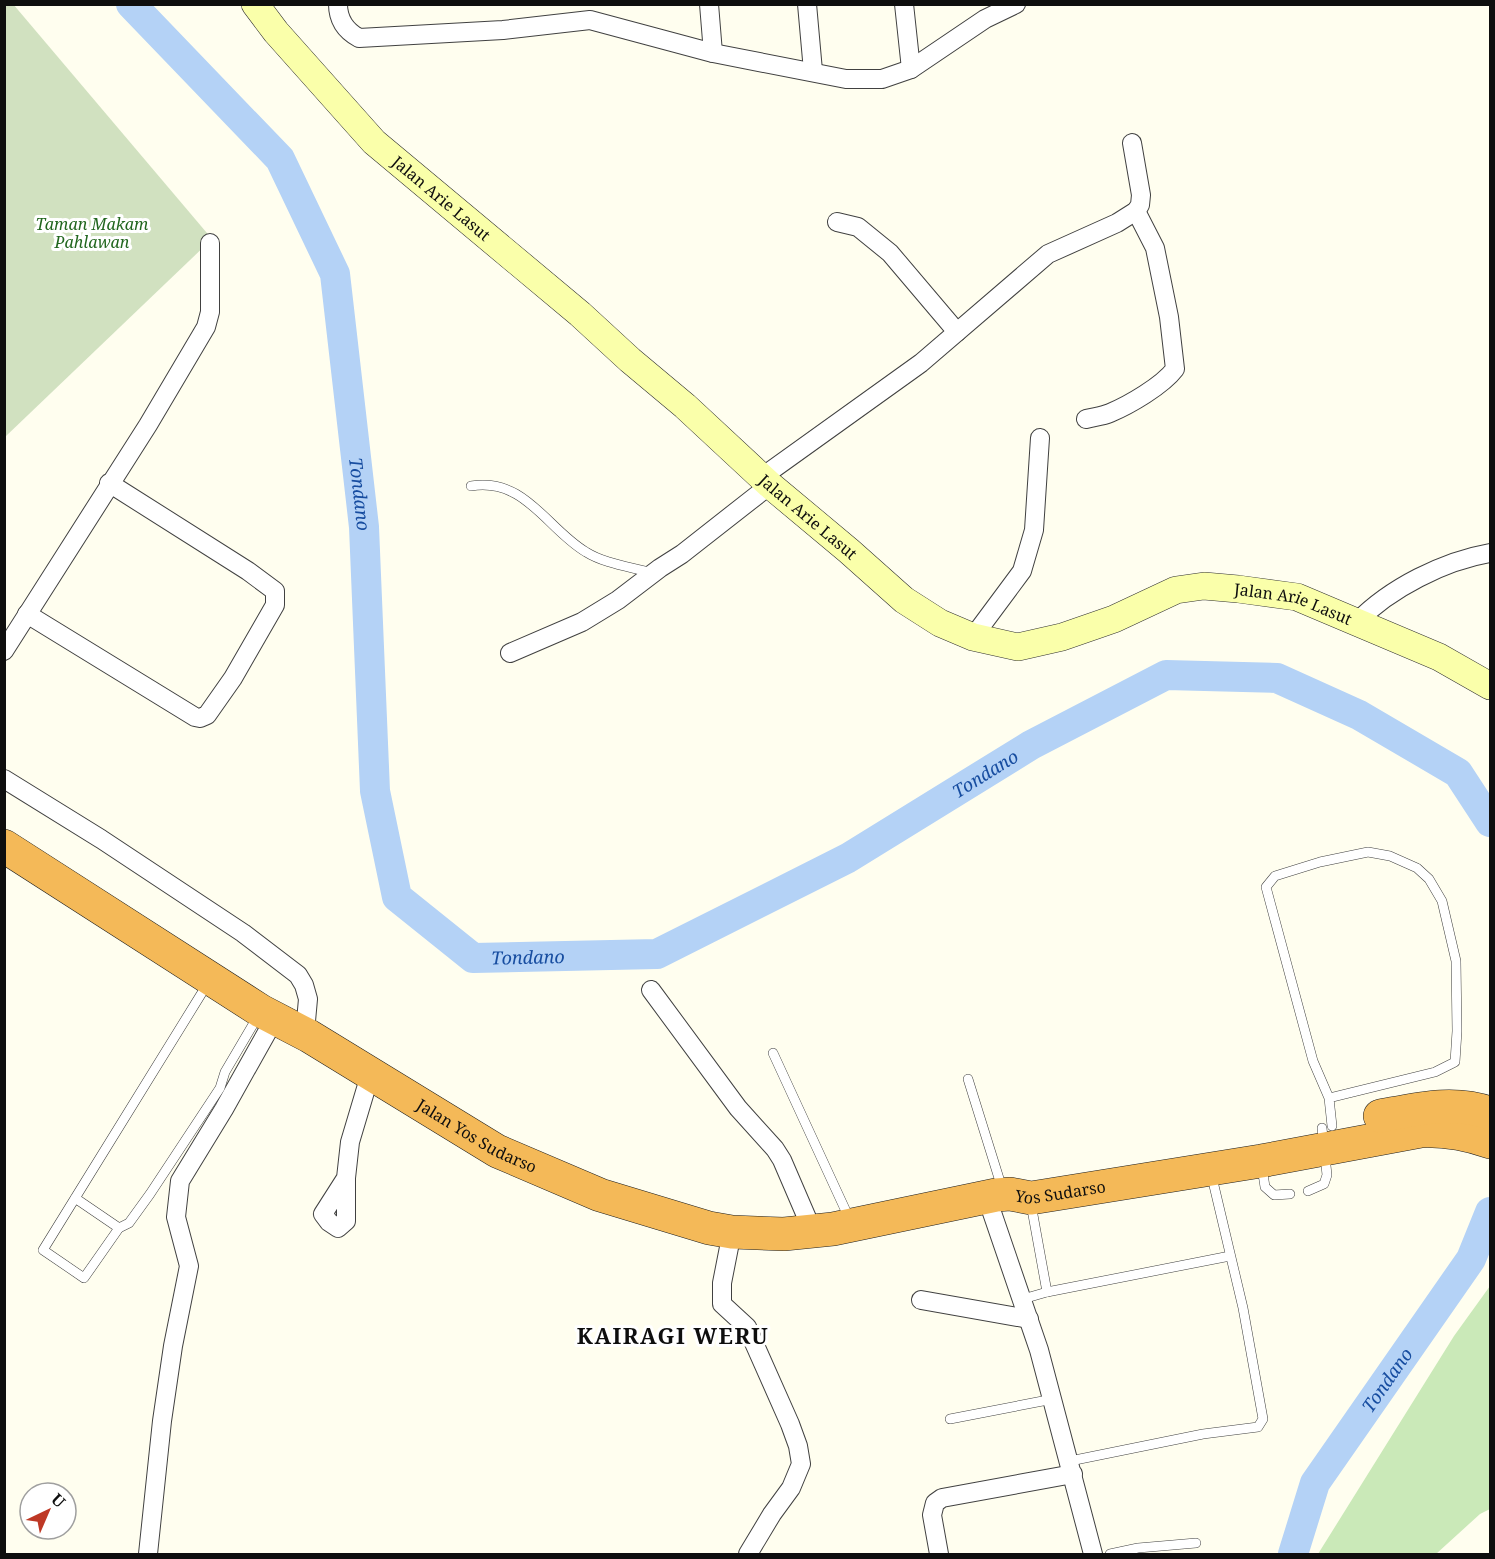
<svg xmlns="http://www.w3.org/2000/svg" width="1495" height="1559" viewBox="0 0 1495 1559" font-family="'Noto Serif',serif">
<style>
.green{fill:#cae9b8}
.cemetery{fill:#d1e1c0}
.lines{fill:none;stroke-linecap:round;stroke-linejoin:round}
.river{stroke:#b4d2f6;stroke-width:30}
.lane-casing{stroke:#414141;stroke-width:10}
.street-casing{stroke:#414141;stroke-width:20}
.secondary-casing{stroke:#303030;stroke-width:28}
.highway-casing{stroke:#1f1f1f;stroke-width:34}
.lane{stroke:#fff;stroke-width:9}
.street{stroke:#fff;stroke-width:18}
.secondary{stroke:#faffaa;stroke-width:27}
.highway{stroke:#f4b958;stroke-width:33}
.labels{text-anchor:middle;dominant-baseline:central;stroke-width:6;stroke-linejoin:round;paint-order:stroke}
.street-label{font-size:16px;fill:#0e0e0e;stroke:#fff}
.park-label{font-size:16px;font-style:italic;fill:#21661e;stroke:#fff}
.water-label{font-size:18px;font-style:italic;fill:#174da0;stroke:#fff}
.district-label{font-size:22px;font-weight:bold;letter-spacing:1.5px;fill:#0e0e0e;stroke:#fff}
</style>
<rect width="100%" height="100%" fill="#fffeef"/>
<!-- green -->
<path class="green" d="M1490 1286V1509L1480 1514 1436 1554H1318L1454 1336Z"/>
<!-- cemetery -->
<path class="cemetery" d="M13 4 212 239 5 437 4 5Z"/>
<g class="lines">
<!-- river -->
<g class="river">
<path id="s1" d="M131 4 280 159 335 274 364 527 375 791 397 897 473 958 657 954 848 858 1031 745 1166 675 1277 678 1359 715 1458 773 1490 822"/>
<path id="s2" d="M1293 1554 1315 1483 1471 1259 1490 1212"/>
</g>
<!-- lane casing -->
<g class="lane-casing">
<g id="lane">
<path d="M471 486C525 477 547 529 586 552 605 564 632 567 652 573"/>
<path d="M773 1053 850 1220"/>
<path d="M968 1079 1002 1188"/>
<path d="M1329 1098 1435 1072 1455 1062 1457 1031 1456 961 1442 901 1429 879 1417 868 1390 856 1368 852 1320 862 1275 876 1266 887 1313 1061 1329 1098 1332 1126"/>
<path d="M1262 1167 1265 1187 1274 1195 1290 1194"/>
<path d="M1308 1191 1324 1184 1327 1175 1322 1128"/>
<path d="M75 1198 119 1228 84 1278 43 1250 208 983"/>
<path d="M1031 1204 1047 1292"/>
<path d="M119 1228 129 1223 150 1194 220 1088 225 1072 258 1016"/>
<path d="M1023 1299 1047 1292 1230 1256"/>
<path d="M950 1419 1053 1399"/>
<path d="M1070 1461 1203 1434 1258 1427 1263 1419 1243 1308 1211 1173"/>
<path d="M1110 1554 1138 1548 1196 1543"/>
</g>
</g>
<!-- street casing -->
<g class="street-casing">
<g id="street">
<path d="M338 4C338 20 346 31 359 38L503 30 590 20 713 53 846 79H882L911 69 985 19 1016 4"/>
<path d="M709 4 713 53"/>
<path d="M807 4 813 71"/>
<path d="M904 4 911 69"/>
<path d="M837 222 858 227 890 253 957 332"/>
<path d="M1086 419C1094 417 1103 416 1110 413 1129 405 1162 386 1175 369L1169 317 1155 248 1136 211"/>
<path d="M762 477 921 363 1048 254 1117 223 1136 211 1140 205 1141 195 1132 143"/>
<path d="M27 614 195 717 200 718 207 715 233 678 275 605V591L248 571 109 483"/>
<path d="M1357 622C1390 588 1444 561 1490 553"/>
<path d="M973 637 1022 571 1034 530 1040 438"/>
<path d="M4 651 148 425 206 327 210 312V243"/>
<path d="M510 653 582 622 618 600 660 568 682 554 770 485"/>
<path d="M4 779 101 839 243 933 298 975 304 985 308 999 306 1021 309 1036"/>
<path d="M651 990 738 1108 775 1149 782 1160 813 1232"/>
<path d="M346 1178 323 1214 329 1222 338 1228 346 1221V1178L350 1142 370 1075"/>
<path d="M987 1198 1039 1350 1093 1554"/>
<path d="M732 1232 722 1283V1304L747 1327 790 1424 798 1446 801 1464 791 1488 772 1514 748 1554"/>
<path d="M921 1300 1029 1319"/>
<path d="M148 1554 162 1421 173 1346 189 1266 176 1217 180 1181 224 1109 275 1018"/>
<path d="M939 1554 932 1515 935 1503 942 1498 1073 1474"/>
</g>
</g>
<!-- secondary casing -->
<g class="secondary-casing">
<g id="secondary">
<path id="s3" d="M255 4 276 32 374 142 580 314 630 360 685 406 770 485 849 551 904 600 940 623 973 637 1018 647 1062 637 1114 619 1176 590 1204 586 1238 589 1297 597 1439 657 1490 686"/>
</g>
</g>
<!-- highway casing -->
<g class="highway-casing">
<g id="highway">
<path id="s4" d="M4 846 261 1011 309 1036 497 1151 600 1195 709 1228 732 1232 784 1234 833 1229 996 1195 1010 1194 1031 1198 1261 1161 1421 1131C1446 1130 1467 1134 1490 1142"/>
<path d="M1380 1116C1418 1109 1453 1100 1490 1113"/>
</g>
</g>
<!-- lane -->
<use href="#lane" class="lane"/>
<!-- street -->
<use href="#street" class="street"/>
<!-- secondary -->
<use href="#secondary" class="secondary"/>
<!-- highway -->
<use href="#highway" class="highway"/>
</g>
<g class="labels">
<!-- street labels -->
<g class="street-label">
<text stroke="none"><textPath href="#s3" startOffset="270">Jalan Arie Lasut</textPath></text>
<text stroke="none"><textPath href="#s3" startOffset="756">Jalan Arie Lasut</textPath></text>
<text stroke="none"><textPath href="#s3" startOffset="1296">Jalan Arie Lasut</textPath></text>
<text stroke="none"><textPath href="#s4" startOffset="555">Jalan Yos Sudarso</textPath></text>
<text stroke="none"><textPath href="#s4" startOffset="1162">Yos Sudarso</textPath></text>
</g>
<!-- park labels -->
<g class="park-label">
<text x="92" y="224">Taman Makam<tspan x="92" dy="18">Pahlawan</tspan></text>
</g>
<!-- water labels -->
<g class="water-label">
<text stroke="none"><textPath href="#s1" startOffset="564">Tondano</textPath></text>
<text stroke="none"><textPath href="#s1" startOffset="1626">Tondano</textPath></text>
<text stroke="none"><textPath href="#s1" startOffset="1122">Tondano</textPath></text>
<text stroke="none"><textPath href="#s2" startOffset="200">Tondano</textPath></text>
</g>
<!-- district labels -->
<g class="district-label">
<text x="673" y="1335">KAIRAGI WERU</text>
</g>
</g>
<!-- border -->
<rect width="1495" height="1559" fill="none" stroke="#0e0e0e" stroke-width="12"/>
<!-- north arrow -->
<g transform="translate(48 1511) rotate(44)"><circle r="28" fill="#ffffff" stroke="#9f9f9f" stroke-width="1.5"/>
<path d="M0-4.5L10 22L0 15L-10 22Z" fill="#be3825"/>
<text y="-9" font-size="16" font-weight="bold" text-anchor="middle" fill="#0e0e0e">U</text>
</g>
</svg>
